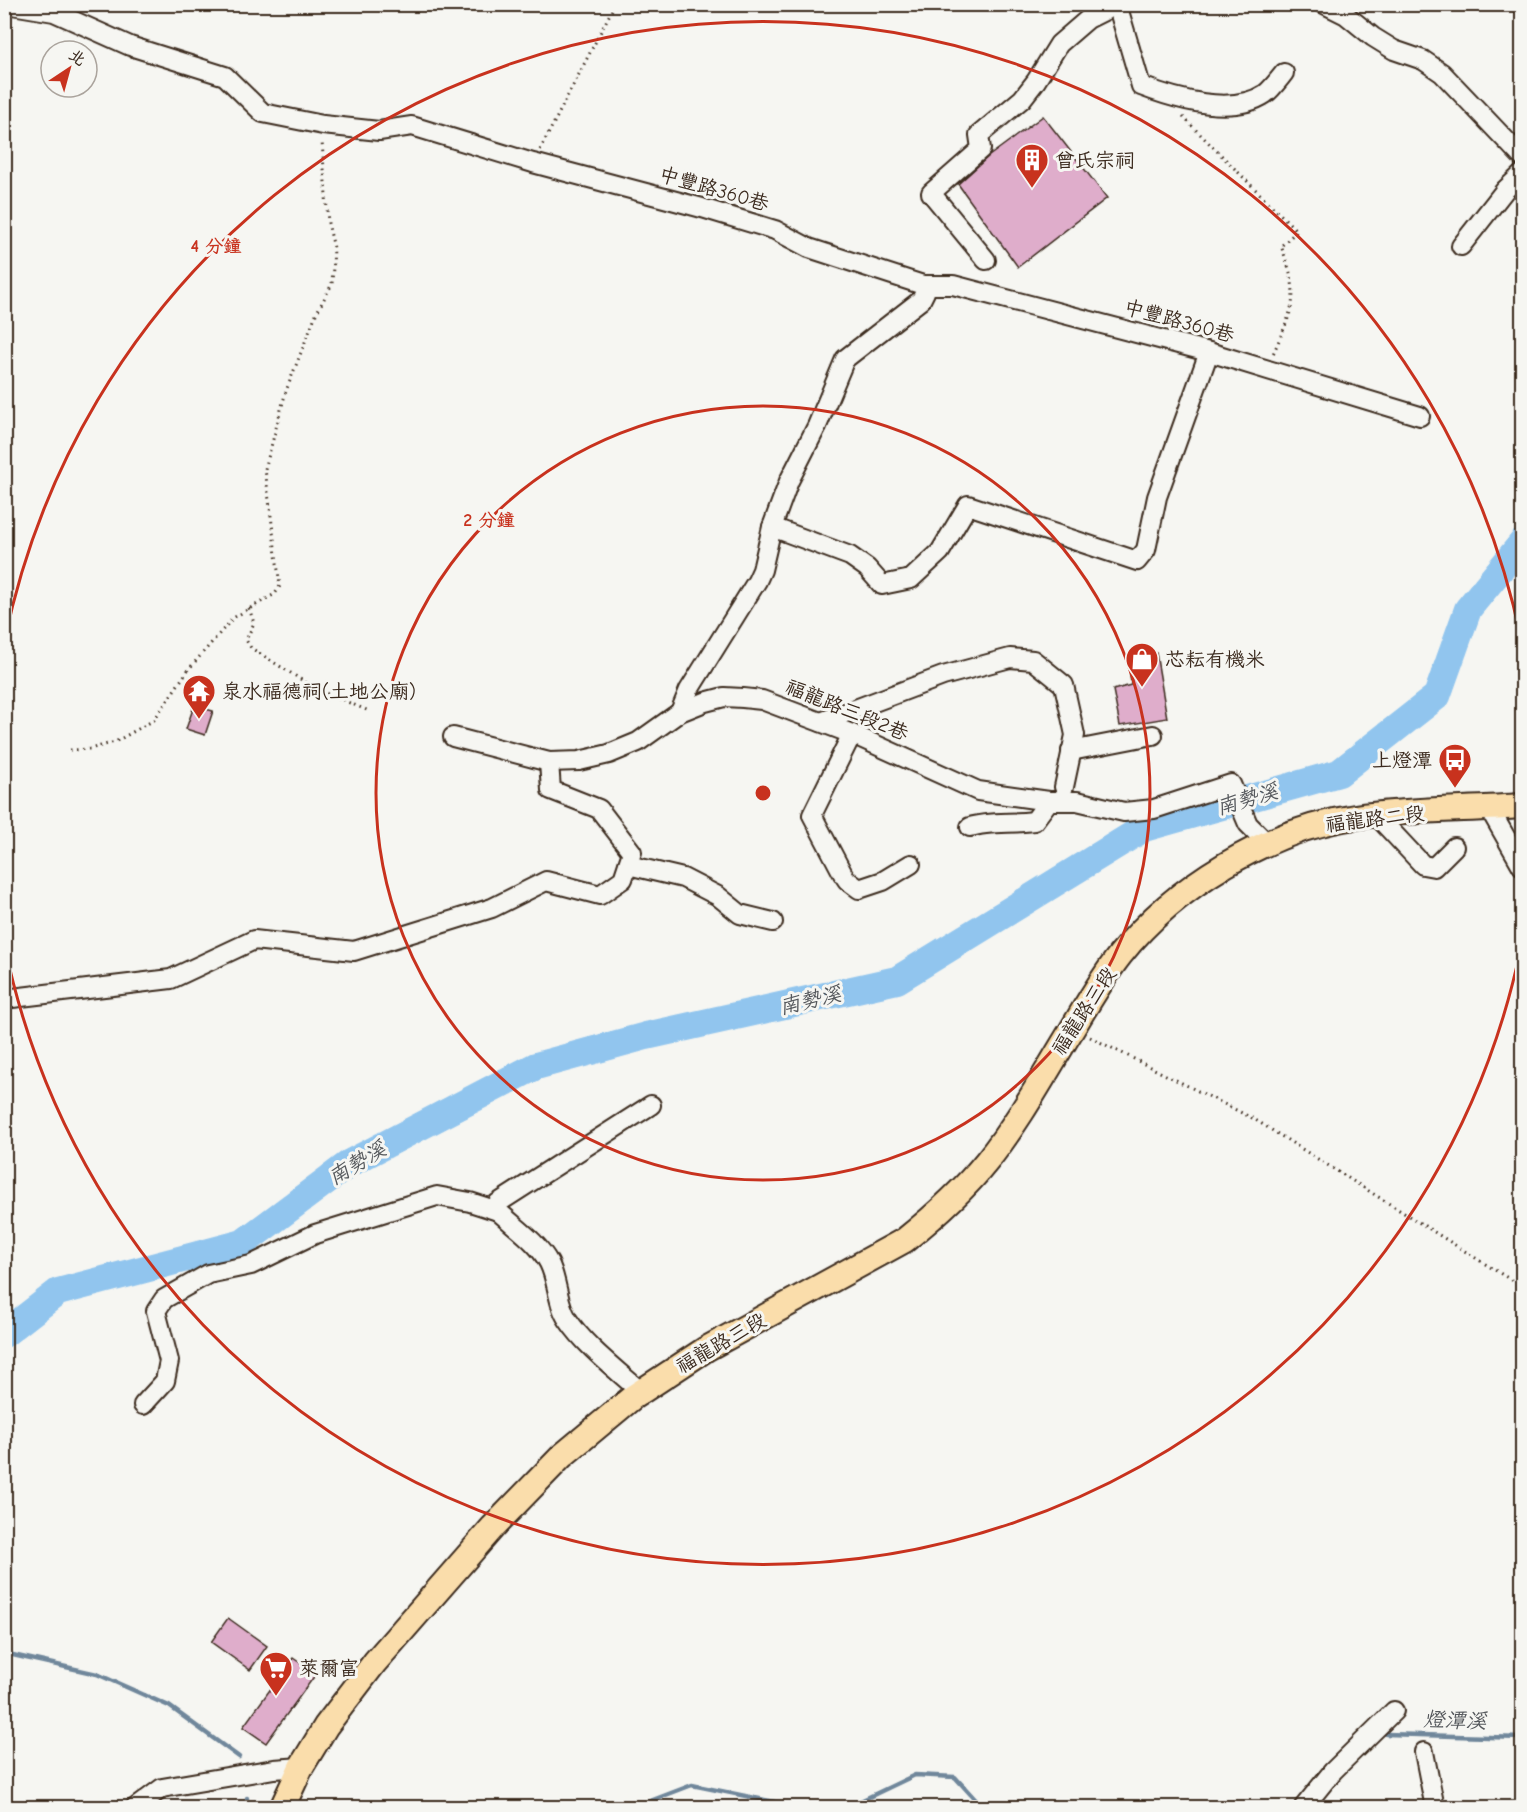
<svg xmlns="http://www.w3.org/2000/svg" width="1527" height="1812" viewBox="0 0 1527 1812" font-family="'Comic Neue','LXGW WenKai TC',sans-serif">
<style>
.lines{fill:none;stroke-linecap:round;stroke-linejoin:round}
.stream{stroke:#6f879b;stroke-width:4.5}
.river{stroke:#91c5ee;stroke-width:28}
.building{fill:#dfadcb;stroke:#3b2a1e;stroke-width:1.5}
.minor-casing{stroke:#3b2a1e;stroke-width:22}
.major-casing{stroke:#3b2a1e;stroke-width:28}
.path{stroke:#3b2a1e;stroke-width:3;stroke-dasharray:1.5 4.5;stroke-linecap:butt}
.minor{stroke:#f6f6f2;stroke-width:18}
.major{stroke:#faddab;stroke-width:24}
.ring{fill:none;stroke:#c8321e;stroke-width:3}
.labels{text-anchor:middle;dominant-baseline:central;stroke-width:6;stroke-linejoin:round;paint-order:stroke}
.poi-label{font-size:20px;fill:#3b2a1e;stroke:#f6f6f2;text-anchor:start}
.street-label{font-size:20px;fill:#3b2a1e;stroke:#f6f6f2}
.water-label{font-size:21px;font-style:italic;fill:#55585c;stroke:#f6f6f2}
.centre{fill:#c8321e;stroke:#f6f6f2;stroke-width:3}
.ring-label{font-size:18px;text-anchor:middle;font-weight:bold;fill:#c8321e;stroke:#f6f6f2;stroke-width:6;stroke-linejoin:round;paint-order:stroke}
</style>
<rect width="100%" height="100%" fill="#f6f6f2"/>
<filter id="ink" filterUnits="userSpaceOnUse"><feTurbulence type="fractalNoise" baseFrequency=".0167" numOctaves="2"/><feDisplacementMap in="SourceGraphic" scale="12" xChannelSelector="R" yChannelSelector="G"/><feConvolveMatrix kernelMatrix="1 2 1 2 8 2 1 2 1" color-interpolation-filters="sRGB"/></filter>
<g filter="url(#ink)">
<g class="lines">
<!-- stream -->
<g class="stream">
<path d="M4 1653 97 1674 169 1706 239 1757"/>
<path d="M1386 1734 1522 1738"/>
<path d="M246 1808 247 1798"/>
<path d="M632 1808 692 1785 799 1807H848L915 1775 955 1777 983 1808"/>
</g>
<!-- river -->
<path class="river" d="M4 1334 58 1292 243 1243 350 1163 536 1066 646 1036 897 980 1144 828 1339 773 1437 696 1468 609 1522 543"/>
</g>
<!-- building -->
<g class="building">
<path d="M1043 116 1107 198 1018 267 958 184 989 156Z"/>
<path d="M1156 653 1167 718 1120 726 1113 690 1131 685 1129 662 1134 657Z"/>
<path d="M194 706 213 711 205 735 186 729Z"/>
<path d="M228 1618 267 1646 250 1670 211 1642Z"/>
<path d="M293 1658 316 1674 266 1743 243 1727Z"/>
</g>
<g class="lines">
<!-- minor casing -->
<g class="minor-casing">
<g id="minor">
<path d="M6 4 54 12 130 46 225 76 263 113 323 125 379 131 412 126 533 163 702 208 775 230 809 248 923 285H953L1209 352 1420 416"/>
<path d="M1117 4 1141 86C1175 99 1232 116 1265 94 1272 89 1279 79 1284 73"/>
<path d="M1324 4 1346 15 1373 37 1394 50 1423 60 1442 73 1522 157"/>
<path d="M1461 246 1505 190 1522 174"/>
<path d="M986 260 931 193 981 149 979 135 1022 99 1036 81 1059 44 1088 19 1116 5"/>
<path d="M772 527 850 556 867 568 882 585 911 579 940 552 968 505 1137 561 1146 550 1157 497 1209 352"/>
<path d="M680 712 689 690 757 581 762 570 772 527 789 481 817 426 845 359 921 300 925 292 923 285"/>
<path d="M821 722 943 676 1010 658 1033 660 1064 685 1075 735 1064 787"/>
<path d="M852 734 812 815 843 874 847 880 859 889 883 881 911 864"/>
<path d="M453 737 549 762 579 761 609 754 638 742 680 712 705 702 724 697 743 698 762 700 852 734 978 791 1049 801H1077L1124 812 1154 809 1231 784 1248 824 1267 843"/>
<path d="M1071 751 1153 735"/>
<path d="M1489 808 1522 866"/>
<path d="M1377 816 1423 865 1434 867 1454 847"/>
<path d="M970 827C989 821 1013 824 1034 821L1049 801"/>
<path d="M628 865 683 878 718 896 740 914 773 922"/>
<path d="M4 999 171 979 254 940 354 951 492 908 546 881 600 895 623 879 632 852 599 809 551 790 549 762"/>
<path d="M641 1392C617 1370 586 1347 568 1320 557 1304 558 1281 549 1263 538 1242 515 1227 498 1211V1203L651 1105"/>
<path d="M143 1405 165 1381 169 1361 156 1311 164 1299 208 1274 251 1265 315 1234 437 1196 470 1202 498 1211"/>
<path d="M1424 1752 1435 1808"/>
<path d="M135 1808 162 1788 274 1769 301 1767"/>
<path d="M1303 1808 1333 1771 1394 1711"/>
</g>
</g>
<!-- major casing -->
<g class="major-casing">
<path id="major" d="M282 1808 301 1767 326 1726 375 1662 493 1527 562 1456 633 1397 706 1349 905 1240C935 1216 963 1191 987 1161 1019 1121 1044 1075 1071 1031 1086 1006 1102 978 1120 955 1175 886 1267 830 1355 817 1410 809 1467 810 1522 806"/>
</g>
<!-- path -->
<g class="path">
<path d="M1183 117 1297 231 1281 246C1301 297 1294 306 1273 354"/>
<path d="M540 150 615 4"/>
<path d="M249 608 254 623 246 640 251 648 316 689 369 711"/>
<path d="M70 750 90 749 115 742 154 720 188 670 233 618 275 594 280 586 265 469 286 391 316 314 332 284 334 248 328 223 322 142"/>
<path d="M1090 1037 1254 1119 1522 1287"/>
</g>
<!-- minor -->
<use href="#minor" class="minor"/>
<!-- major -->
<use href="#major" class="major"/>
</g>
</g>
<!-- distance rings -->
<g class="ring">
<circle cx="763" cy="793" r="387"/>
<path d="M1521 947A774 774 0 0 1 5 947M5 639A774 774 0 0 1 1521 639"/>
</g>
<!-- icons -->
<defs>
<g id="building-pin" transform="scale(1.725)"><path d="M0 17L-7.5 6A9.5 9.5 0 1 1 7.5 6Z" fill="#c8321e" stroke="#f6f6f2"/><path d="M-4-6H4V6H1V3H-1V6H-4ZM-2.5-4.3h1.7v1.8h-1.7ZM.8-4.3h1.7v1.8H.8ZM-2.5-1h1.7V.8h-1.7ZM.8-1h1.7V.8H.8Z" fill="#fff"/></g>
<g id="shop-pin" transform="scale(1.725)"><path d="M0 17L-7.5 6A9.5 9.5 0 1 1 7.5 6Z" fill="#c8321e" stroke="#f6f6f2"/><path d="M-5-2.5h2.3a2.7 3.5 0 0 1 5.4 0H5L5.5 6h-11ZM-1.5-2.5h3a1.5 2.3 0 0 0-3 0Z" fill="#fff"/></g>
<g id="temple-pin" transform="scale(1.725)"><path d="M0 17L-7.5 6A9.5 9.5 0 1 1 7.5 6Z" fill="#c8321e" stroke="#f6f6f2"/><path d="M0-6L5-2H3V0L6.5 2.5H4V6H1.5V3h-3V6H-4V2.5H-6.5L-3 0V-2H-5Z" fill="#fff"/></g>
<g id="bus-pin" transform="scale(1.725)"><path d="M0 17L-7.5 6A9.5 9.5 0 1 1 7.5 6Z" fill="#c8321e" stroke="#f6f6f2"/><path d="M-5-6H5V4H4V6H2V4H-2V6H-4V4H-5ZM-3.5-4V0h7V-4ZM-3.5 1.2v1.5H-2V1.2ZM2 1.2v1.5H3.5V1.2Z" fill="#fff"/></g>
<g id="supermarket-pin" transform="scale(1.725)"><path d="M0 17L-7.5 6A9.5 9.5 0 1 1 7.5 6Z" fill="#c8321e" stroke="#f6f6f2"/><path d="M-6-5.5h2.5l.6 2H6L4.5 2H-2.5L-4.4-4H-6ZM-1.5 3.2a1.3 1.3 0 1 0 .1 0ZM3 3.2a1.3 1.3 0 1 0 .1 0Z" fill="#fff"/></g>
</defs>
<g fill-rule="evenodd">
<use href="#building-pin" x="1032" y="160"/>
<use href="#shop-pin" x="1142" y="659"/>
<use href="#temple-pin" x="199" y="691"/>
<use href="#bus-pin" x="1455" y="760"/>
<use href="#supermarket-pin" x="276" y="1668"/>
</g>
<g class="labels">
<!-- poi labels -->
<g class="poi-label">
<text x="1055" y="160">曾氏宗祠</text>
<text x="1165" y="659">芯耘有機米</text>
<text x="222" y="691">泉水福德祠(土地公廟)</text>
<text x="1432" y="760" text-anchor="end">上燈潭</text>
<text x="299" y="1668">萊爾富</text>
</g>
<!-- street labels -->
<g class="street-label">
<text transform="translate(714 189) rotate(16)">中豐路360巷</text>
<text transform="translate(1179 321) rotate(15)">中豐路360巷</text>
<text transform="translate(847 710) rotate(22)">福龍路三段2巷</text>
<text transform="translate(1375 819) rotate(-7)">福龍路二段</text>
<text transform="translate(1084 1011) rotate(-57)">福龍路三段</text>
<text transform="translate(721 1343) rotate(-30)">福龍路三段</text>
</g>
<!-- water labels -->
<g class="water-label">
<text transform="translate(1247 799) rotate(-16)">南勢溪</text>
<text transform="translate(810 1000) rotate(-13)">南勢溪</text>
<text transform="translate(357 1163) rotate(-31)">南勢溪</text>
<text transform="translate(1455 1720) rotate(2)">燈潭溪</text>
</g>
</g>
<circle cx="763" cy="793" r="9" class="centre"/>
<g class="ring-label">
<text x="216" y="252">4 分鐘</text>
<text x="489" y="526">2 分鐘</text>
</g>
<!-- margin -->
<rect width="1527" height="1812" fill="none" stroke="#f6f6f2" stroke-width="24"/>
<rect x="12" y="12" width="1503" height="1788" fill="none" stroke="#3b2a1e" stroke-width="2" filter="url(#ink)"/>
<!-- north arrow -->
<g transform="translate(69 69) rotate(36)"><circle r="28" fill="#f6f6f2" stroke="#aba49d" stroke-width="1.5"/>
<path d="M0-4.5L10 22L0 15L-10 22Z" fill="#c8321e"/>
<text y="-9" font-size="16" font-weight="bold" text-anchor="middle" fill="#3b2a1e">北</text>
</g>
</svg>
